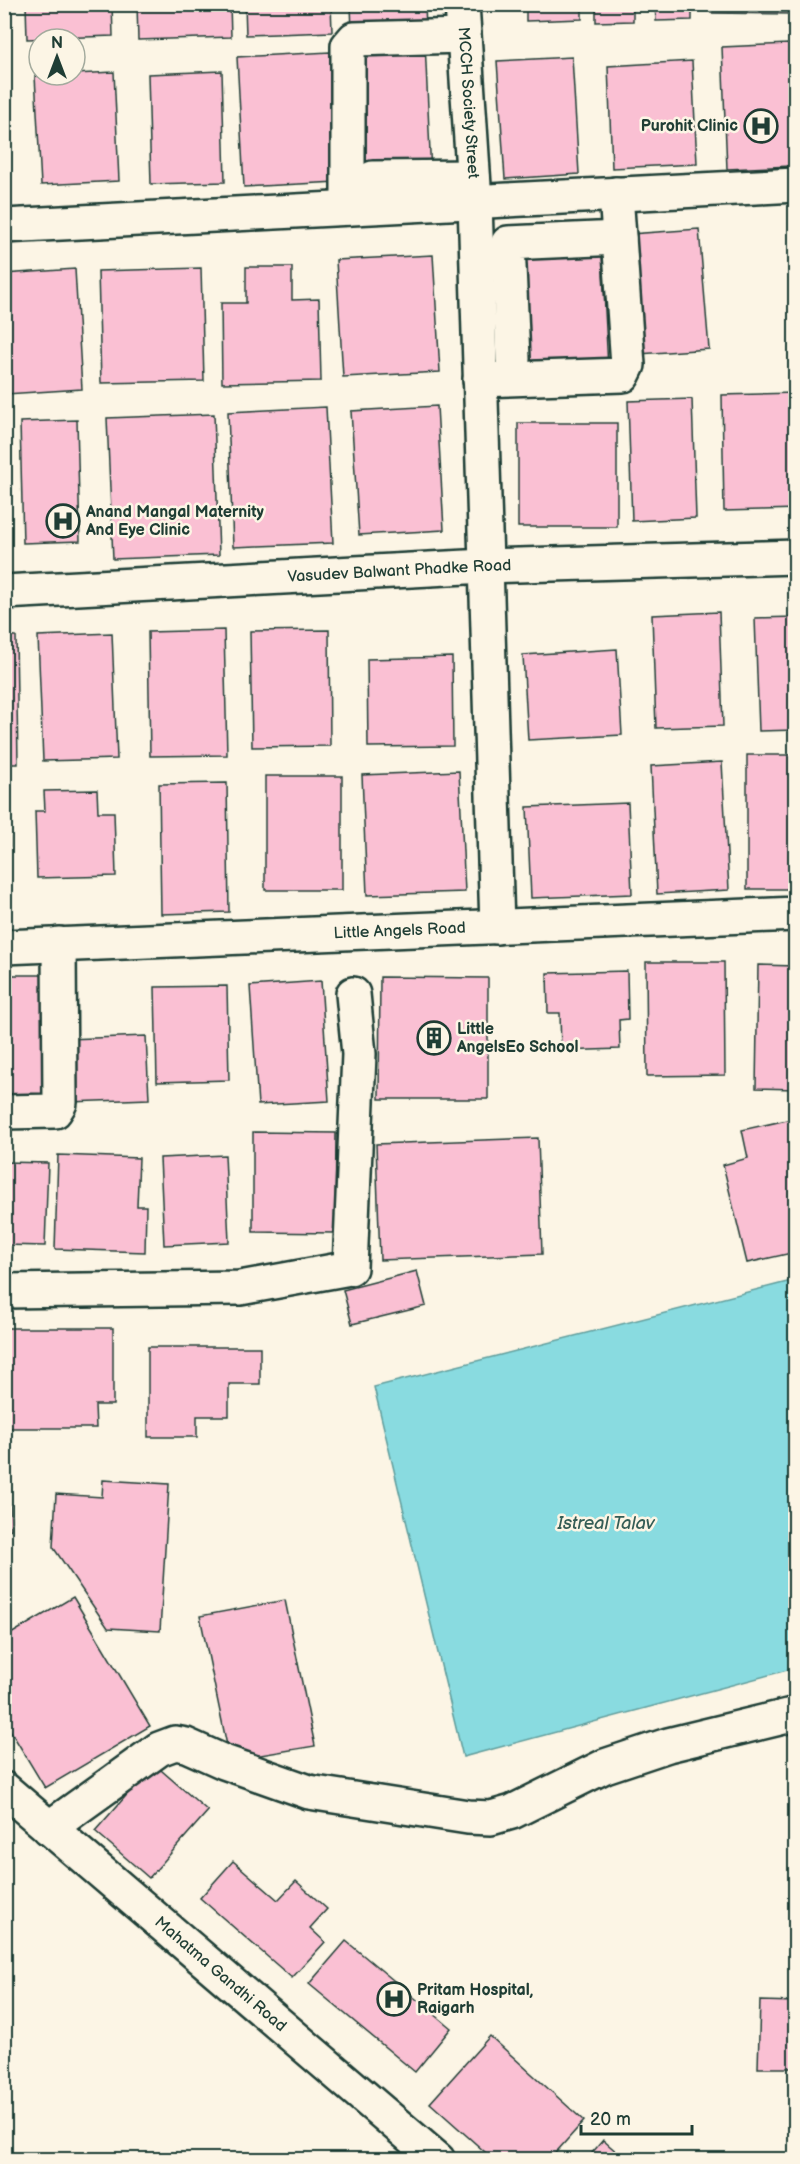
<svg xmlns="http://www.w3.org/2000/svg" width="800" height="2164" viewBox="0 0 800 2164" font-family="'Balsamiq Sans',sans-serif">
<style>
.water{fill:#89dbe0;stroke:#5f9c9b;stroke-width:1.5}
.building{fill:#fac0d3;stroke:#1f3d34;stroke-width:1.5}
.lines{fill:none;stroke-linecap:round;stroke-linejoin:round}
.minor-casing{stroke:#1f3d34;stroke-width:38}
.secondary-casing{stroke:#1f3d34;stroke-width:38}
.minor{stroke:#fcf5e5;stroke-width:33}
.secondary{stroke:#fcf5e5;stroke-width:33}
.labels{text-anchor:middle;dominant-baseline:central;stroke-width:5;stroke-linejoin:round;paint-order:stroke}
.street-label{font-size:16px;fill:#1f3d34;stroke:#fcf5e5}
.poi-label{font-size:16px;font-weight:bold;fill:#1f3d34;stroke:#fcf5e5;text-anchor:start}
.water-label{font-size:18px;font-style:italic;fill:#345d56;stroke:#fcf5e5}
</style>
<rect width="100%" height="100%" fill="#fcf5e5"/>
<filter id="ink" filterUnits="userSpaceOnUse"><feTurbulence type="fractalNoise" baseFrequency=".0167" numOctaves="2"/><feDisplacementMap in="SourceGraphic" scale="12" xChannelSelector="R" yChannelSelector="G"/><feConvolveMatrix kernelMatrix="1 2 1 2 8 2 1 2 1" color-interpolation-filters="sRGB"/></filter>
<g filter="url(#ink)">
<!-- water -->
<path class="water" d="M795 1280V1668L463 1757 374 1387Z"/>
<!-- building -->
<g class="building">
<path d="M26 4H112L113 36 27 39Z"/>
<path d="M137 4H230L231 37 138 40Z"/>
<path d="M245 4H331L332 32 246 35Z"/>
<path d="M351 4H425L426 30 352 32Z"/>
<path d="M526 4H582V19L526 21Z"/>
<path d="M596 4H633V21L596 22Z"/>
<path d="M655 4H692V20L656 21Z"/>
<path d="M712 4H796V14L711 13Z"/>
<path d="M425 42 431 175 355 176 353 46Z"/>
<path d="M789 44 791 91H796V135H790L791 166 727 169 722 47Z"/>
<path d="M330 52 337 182 244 187 237 57Z"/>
<path d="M572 57 579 174 505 179 497 61Z"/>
<path d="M692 61 697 164 612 168 608 66Z"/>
<path d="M222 71 225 182 151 184 148 74Z"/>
<path d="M114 72 119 181 41 185 35 76Z"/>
<path d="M699 229 709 349 639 354 630 234Z"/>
<path d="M602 253 608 368 522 373 516 257Z"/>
<path d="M433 255 440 372 343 377 336 260Z"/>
<path d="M246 267H292V300L319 299 321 381 222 383 221 303H246Z"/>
<path d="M201 268 204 381 101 383 98 271Z"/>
<path d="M75 269 82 389 6 394 4 274Z"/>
<path d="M796 393V509L724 511 722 395Z"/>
<path d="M692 399 696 518 632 521 628 401Z"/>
<path d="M437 406 444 530 359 535 351 411Z"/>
<path d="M326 407 333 543 233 547 228 412Z"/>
<path d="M214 414 219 555 113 559 107 418Z"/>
<path d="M77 420 80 541 23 543 20 422Z"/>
<rect x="518" y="423" width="99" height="104"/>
<path d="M719 612 723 726 656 728 652 615Z"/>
<path d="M796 617V730L759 731 755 618Z"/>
<path d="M224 630 227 755 150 756 148 632Z"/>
<path d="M329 630 330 746 252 747 250 631Z"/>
<path d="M112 633 117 759 43 761 38 636Z"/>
<path d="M4 636H16L18 764H4Z"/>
<path d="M617 649 622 735 528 740 523 655Z"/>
<path d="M452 657 453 746 368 747 367 659Z"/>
<rect x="747" y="755" width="49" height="134"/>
<path d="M722 762 729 890 657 894 651 766Z"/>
<path d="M459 771 465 892 367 895 362 775Z"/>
<rect x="265" y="776" width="77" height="114"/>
<path d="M227 783 229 912 161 914 159 784Z"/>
<path d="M97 790 98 812H114L116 876 37 878 35 811H45L44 791Z"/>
<path d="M4 800H8L10 881H4Z"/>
<path d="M628 803 632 894 531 898 527 807Z"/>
<path d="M646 962H724L725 1075 647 1076Z"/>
<path d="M758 965 796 966V1089L756 1088Z"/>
<path d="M627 971 628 1019 619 1020 620 1049 561 1051 560 1013H548L547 973Z"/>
<path d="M4 975H58L54 1107H4Z"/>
<path d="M380 977 488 978V1099H379Z"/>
<path d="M321 981 329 1101 258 1105 250 986Z"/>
<path d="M227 986 229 1080 157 1082 155 987Z"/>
<path d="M146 1036 149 1099 70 1102 68 1039Z"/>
<path d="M796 1118V1252L747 1263 723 1165 748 1158 742 1130Z"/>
<path d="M253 1132 336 1133 335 1233 253 1232Z"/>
<path d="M538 1138 542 1254 380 1260 376 1144Z"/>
<path d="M58 1155 139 1158 137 1206H146L145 1252 55 1249Z"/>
<path d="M225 1155 229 1242 164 1245 160 1158Z"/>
<path d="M4 1162 48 1163 45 1246 4 1245Z"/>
<path d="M417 1271 426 1306 352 1324 343 1290Z"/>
<path d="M4 1328H113V1405H95L96 1428H4Z"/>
<path d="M148 1347H260V1384H229V1416H197V1437H148Z"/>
<path d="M103 1480 169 1484 160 1631 108 1628 53 1547 56 1494 102 1497Z"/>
<path d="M4 1494H10L11 1529 4 1533Z"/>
<path d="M73 1597 150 1726 45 1788 4 1720V1638Z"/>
<path d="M285 1600 315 1746 230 1760 200 1616Z"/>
<path d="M154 1764 208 1811 149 1878 95 1831Z"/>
<path d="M233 1861 278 1900 296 1881 327 1909 310 1928 325 1942 292 1978 200 1898Z"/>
<path d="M346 1941 451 2028 415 2072 309 1984Z"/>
<path d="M760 2001 796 2002V2068H758Z"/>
<path d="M490 2036 584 2121 549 2160H494L430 2103Z"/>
<path d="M603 2140 626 2160H586Z"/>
</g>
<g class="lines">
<!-- minor casing -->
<g class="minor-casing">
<g id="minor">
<path id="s1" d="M462 4 475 201 497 927"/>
<path d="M373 178 473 177"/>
<path d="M348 208V46L354 39 464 36"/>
<path d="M4 226 796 185"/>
<path d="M513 359 508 243 619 238"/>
<path d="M480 380 623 375 628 365 616 194"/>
<path id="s2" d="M4 592 485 566 796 557"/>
<path id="s3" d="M4 947 796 914"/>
<path d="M4 1112 55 1111 60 1103 59 944"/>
<path d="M4 1291 240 1288 350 1268 359 1054 353 994"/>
<path d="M49 1828 159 1749 175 1743 186 1745 224 1762 309 1792 468 1817 491 1818 512 1812 605 1766 668 1745 796 1714"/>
</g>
</g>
<!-- secondary casing -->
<g class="secondary-casing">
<g id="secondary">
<path id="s4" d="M4 1789 438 2160"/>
</g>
</g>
<!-- minor -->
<use href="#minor" class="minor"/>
<!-- secondary -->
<use href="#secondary" class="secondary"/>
</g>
</g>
<!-- icons -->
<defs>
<g id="hospital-ring" transform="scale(1.725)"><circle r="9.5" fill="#fcf5e5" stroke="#1f3d34" stroke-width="1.5"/><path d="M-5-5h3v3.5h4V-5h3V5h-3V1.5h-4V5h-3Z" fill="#1f3d34"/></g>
<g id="building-ring" transform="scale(1.725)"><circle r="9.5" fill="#fcf5e5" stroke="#1f3d34" stroke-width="1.5"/><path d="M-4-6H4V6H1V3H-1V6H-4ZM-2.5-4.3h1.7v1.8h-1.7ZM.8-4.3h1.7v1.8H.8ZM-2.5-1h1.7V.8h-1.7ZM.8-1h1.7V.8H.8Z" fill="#1f3d34"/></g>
</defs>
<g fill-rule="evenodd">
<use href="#hospital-ring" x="761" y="126"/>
<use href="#hospital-ring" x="63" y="521"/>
<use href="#building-ring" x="434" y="1038"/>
<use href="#hospital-ring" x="394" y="1999"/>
</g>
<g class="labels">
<!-- street labels -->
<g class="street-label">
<text stroke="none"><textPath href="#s1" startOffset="99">MCCH Society Street</textPath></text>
<text stroke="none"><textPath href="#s2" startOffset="396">Vasudev Balwant Phadke Road</textPath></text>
<text stroke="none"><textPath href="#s3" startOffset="396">Little Angels Road</textPath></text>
<text stroke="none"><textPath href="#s4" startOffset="285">Mahatma Gandhi Road</textPath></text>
</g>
<!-- poi labels -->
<g class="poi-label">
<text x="738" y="126" text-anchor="end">Purohit Clinic</text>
<text x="86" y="512">Anand Mangal Maternity<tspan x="86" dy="18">And Eye Clinic</tspan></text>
<text x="457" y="1029">Little<tspan x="457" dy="18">AngelsEo School</tspan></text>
<text x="417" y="1990">Pritam Hospital,<tspan x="417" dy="18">Raigarh</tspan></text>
</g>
<!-- water labels -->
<g class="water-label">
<text x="606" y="1523">Istreal Talav</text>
</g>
</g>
<!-- margin -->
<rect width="800" height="2164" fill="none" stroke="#fcf5e5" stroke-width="24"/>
<rect x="12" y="12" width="776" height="2140" fill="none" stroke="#1f3d34" stroke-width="2" filter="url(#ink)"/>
<!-- north arrow -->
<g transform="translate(57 57)"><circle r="28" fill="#fcf5e5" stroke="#a4ab9e" stroke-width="1.5"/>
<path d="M0-4.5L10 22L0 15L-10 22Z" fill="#1f3d34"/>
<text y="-9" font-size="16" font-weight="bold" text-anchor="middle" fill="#1f3d34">N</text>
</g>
<!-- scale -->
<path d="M581 2125v9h111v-9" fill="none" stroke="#1f3d34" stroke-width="3"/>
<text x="590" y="2125" font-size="18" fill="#1f3d34" stroke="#fcf5e5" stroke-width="4.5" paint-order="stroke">20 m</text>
</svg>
